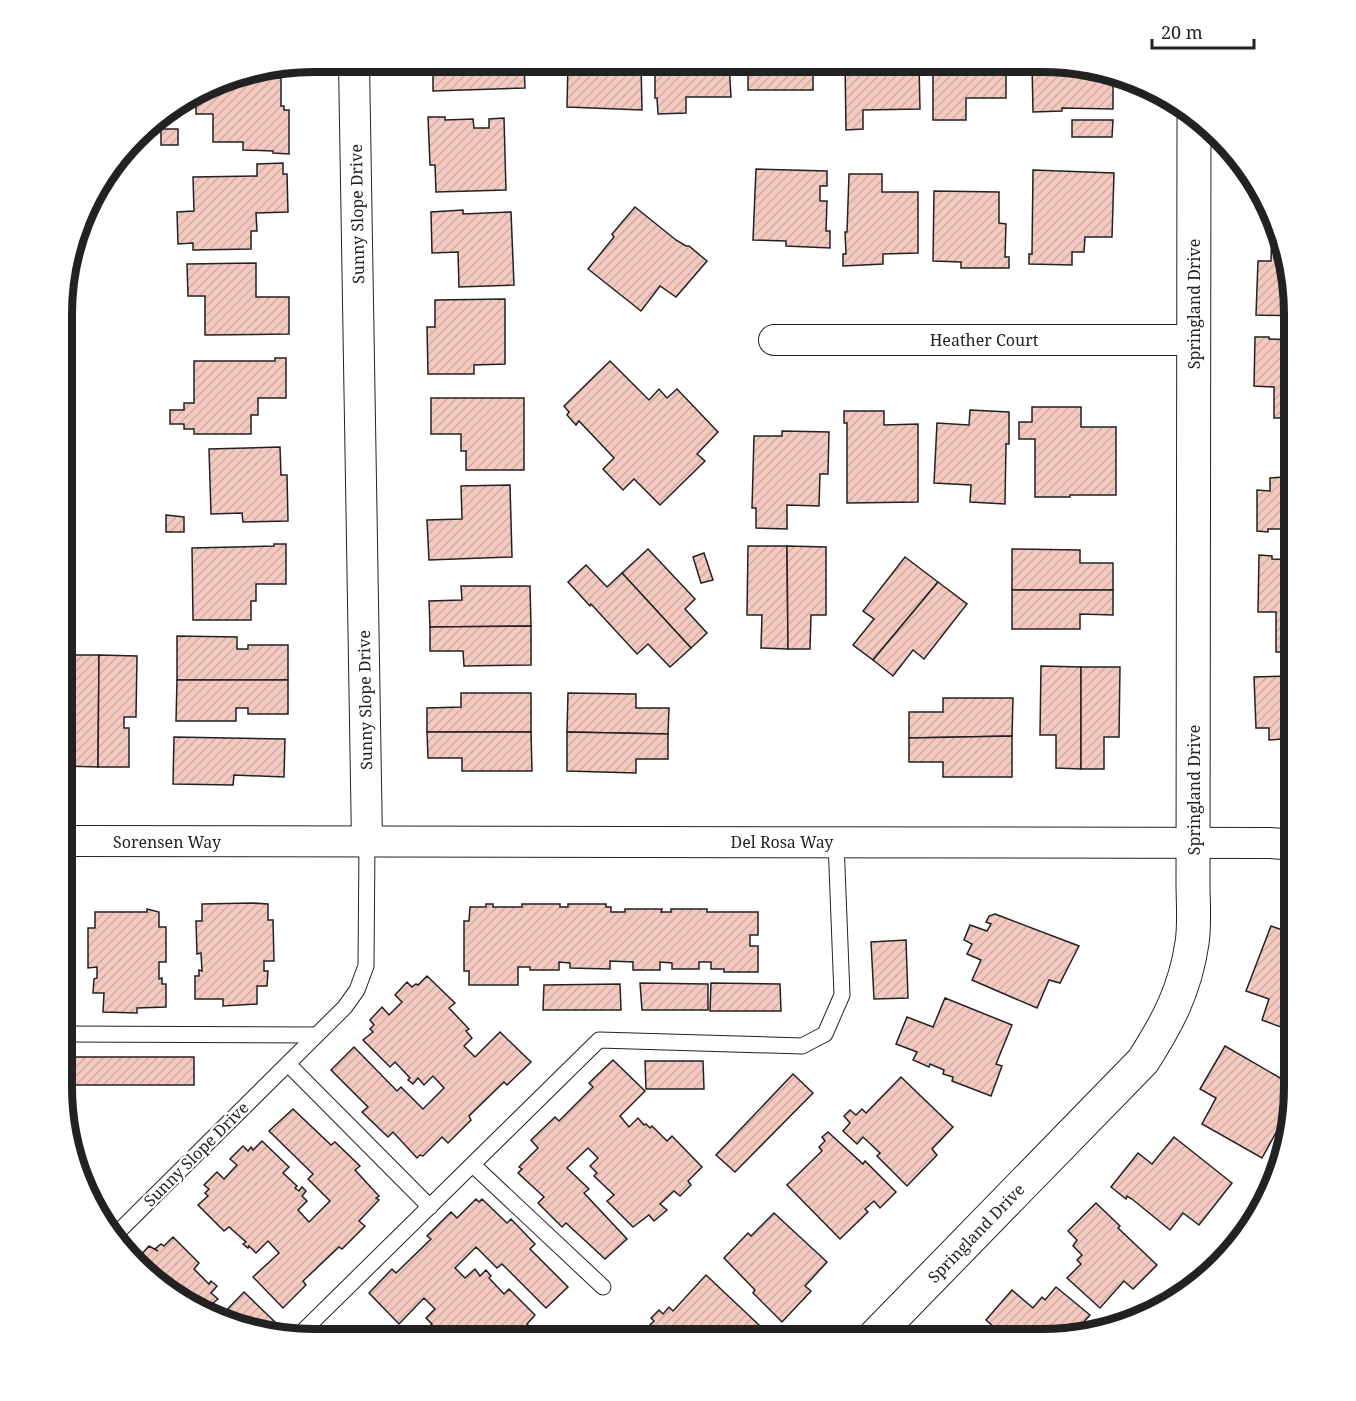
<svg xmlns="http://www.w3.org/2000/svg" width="1356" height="1401" viewBox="0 0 1356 1401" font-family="'Noto Serif',serif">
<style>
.building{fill:url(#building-hatch);stroke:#222;stroke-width:1.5}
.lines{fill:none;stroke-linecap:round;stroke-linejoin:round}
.service-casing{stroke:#222;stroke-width:17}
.minor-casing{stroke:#222;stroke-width:32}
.tertiary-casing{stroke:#222;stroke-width:35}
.service{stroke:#fff;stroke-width:15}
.minor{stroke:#fff;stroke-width:30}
.tertiary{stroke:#fff;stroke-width:33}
.labels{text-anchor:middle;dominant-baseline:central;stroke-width:4.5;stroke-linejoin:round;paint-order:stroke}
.street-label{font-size:16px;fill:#222;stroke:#fff}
.rim{fill:none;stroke:#222;stroke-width:8}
</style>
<defs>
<pattern id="building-hatch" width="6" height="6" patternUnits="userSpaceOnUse" patternTransform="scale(1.5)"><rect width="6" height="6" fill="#f3c9c0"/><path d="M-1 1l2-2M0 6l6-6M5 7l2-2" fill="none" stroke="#d0aca5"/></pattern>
</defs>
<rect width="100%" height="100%" fill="#fff"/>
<!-- building -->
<g class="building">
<path d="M433 62H524L525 88 433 91Z"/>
<path d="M568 62H641L642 110 567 107Z"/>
<path d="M655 62 729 63 731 97H686V113L658 114 657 98H655Z"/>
<rect x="748" y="63" width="65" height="27"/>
<path d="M845 63H919L920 109 863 110V129L846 130Z"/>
<path d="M933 63H1006V98H966V120H933Z"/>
<path d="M1032 64H1074L1113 77V109L1062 108V111L1033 112Z"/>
<path d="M228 78H281V106H284V110H289V154L273 153V151L243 150V142H213V114H196V96Z"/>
<path d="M428 117H445V120L473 119 474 128H489V119L504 118 506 190 436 192 435 165H430Z"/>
<path d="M1072 120H1113L1112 137H1072Z"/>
<rect x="161" y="129" width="17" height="16"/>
<path d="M283 163V174H287L288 212 256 213 257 231H251V249L193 250V243L178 244 177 212 194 211 193 177 257 176V164Z"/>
<path d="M756 169 827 171V186H820V201H827L826 231H830V248L786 246V241L753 240Z"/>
<path d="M1033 170 1114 173 1112 237H1085L1084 252H1072V265L1029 264V254H1032Z"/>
<path d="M849 174H882V192H918V253L883 254V264L843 266V254H846L845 232H847Z"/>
<path d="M934 191 999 192V223L1006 224 1005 257H1009V268H961V262L933 261Z"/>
<path d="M635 207 676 240 686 246H689L707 261 676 297 660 286 641 311 588 269 614 237 612 234Z"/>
<path d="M463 210V214L511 212 514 285 459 287 458 252 432 253 431 212Z"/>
<path d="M1272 226H1277L1281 233 1294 298V316L1256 315 1258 261H1271Z"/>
<path d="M256 263V297H289V334L205 335V296H188L187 264Z"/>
<path d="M505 299V364L474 365V374H428L427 327H435V300Z"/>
<path d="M1255 337H1269V339L1294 340V418H1274V387L1254 386Z"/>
<path d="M275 358H286V398H258V415H251V434H194V429H184V424H170V410H184V403H194V361H275Z"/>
<path d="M610 361 649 400 659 389 667 398 677 389 718 432 697 454 705 461 660 505 634 479 623 490 603 469 614 458 579 421 576 425 567 415 569 412 564 406Z"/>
<path d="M431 398H524V470H466V451H461V434H431Z"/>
<path d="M1032 407H1081V427H1116V495H1070V497H1035V439H1019V422H1032Z"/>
<path d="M970 410 1009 412V444H1006L1005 504 970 502 971 485 934 483 937 423 969 425Z"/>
<path d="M844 411H884V425L918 424V502L847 503V423H844Z"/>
<path d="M782 431 829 432 828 474H820L819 506 787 505V529L756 528V508H752L754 436H782Z"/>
<path d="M280 447 281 475H287L288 521 243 522 242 513 211 514 209 449Z"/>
<path d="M1284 448 1294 449V529H1268V532L1257 531V490L1270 491V478L1283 477Z"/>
<path d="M510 485 512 557 429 560 427 520 462 519 461 486Z"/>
<path d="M166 515 184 517V532H166Z"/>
<path d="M274 544H286V584H256V601H251V620H193L192 548 274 546Z"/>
<path d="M748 546H787L788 649 761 648 762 615H747Z"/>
<path d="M787 546 826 547V615H811L810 649H788Z"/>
<path d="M648 549 695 599 685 609 707 633 691 648 622 573Z"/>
<path d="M1012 549 1080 550V563H1113V590H1012Z"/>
<path d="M704 553 713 580 701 583 693 557Z"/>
<path d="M1259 555 1272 556V559L1294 560V652H1276V612H1258Z"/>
<path d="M905 557 938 582 873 660 853 645 874 619 863 611Z"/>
<path d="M586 565 607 587 622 573 691 648 670 667 648 644 637 654 591 604 590 606 568 582Z"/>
<path d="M938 582 967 604 924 659 913 650 893 676 873 660Z"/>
<path d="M461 586H530L531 626 430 627 429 601 462 600Z"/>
<path d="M1012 590H1113V615L1080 614V629H1012Z"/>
<path d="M531 626V665L464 666 463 651H430V627Z"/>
<path d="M177 636 237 637V649H248V645H288V680H177Z"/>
<path d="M64 655H99L98 767 64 766Z"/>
<path d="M99 655 137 656 136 717H124V728H129V767H98Z"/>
<path d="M1041 666 1081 667V769L1056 768V735H1040Z"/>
<path d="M1081 667H1120L1119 737H1104V769H1081Z"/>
<path d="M1294 676V770H1283L1282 739 1269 740V728H1256L1254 677Z"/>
<path d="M177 680H288V714H248V708H236V721H176Z"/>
<path d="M461 693H531V732H427V708L461 707Z"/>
<path d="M568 693 636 694V708H669L668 734 567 732Z"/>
<path d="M943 698H1013L1012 736 909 738V712H943Z"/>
<path d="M427 732H531L532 771H462V758H428Z"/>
<path d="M567 732 668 734V759H636V773L567 771Z"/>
<path d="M1012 736V777H943V762H909V738Z"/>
<path d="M174 737 285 739 284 777 234 775 233 785 173 784Z"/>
<path d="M252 903 268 904V920H273L274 961H264V971H268L267 986H257V1004L223 1006V999H195V976H199V970L202 971 201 953 197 954 196 921H202V904Z"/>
<path d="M486 904H493V907H522V904H560V907H568V904H606V907H611V912H625V909H662L661 912H671V909H707V912H758V935H750V946H758V972H724V969H711V962H699V969H672V963L660 962V970H633V962L610 961V969L570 968V963L559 962V970H530V967H518V985H469V971H464V921H469L470 907H486Z"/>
<path d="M147 909 159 912V927H166V962H159V979L162 978V984H166V1007L137 1008V1013L103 1012 104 993H93L94 979 97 978V967L88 968V928H95V912H147Z"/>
<path d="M995 914 1079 946 1060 983 1049 980 1037 1008 972 980 981 960 967 954 972 944 964 940 970 925 987 931 991 924 986 922 989 916Z"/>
<path d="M1271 926 1294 934V1032L1262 1020 1269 999 1246 991Z"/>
<path d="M906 940 908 998 874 999 871 942Z"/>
<path d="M427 976 455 1003 449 1008 469 1029 466 1031 472 1038 464 1046 475 1057 500 1032 531 1062 507 1085 504 1082 469 1116 471 1120 448 1143 442 1137 423 1156 420 1155 417 1158 393 1132 388 1137 362 1112 368 1107 331 1070 354 1047 397 1091 401 1087 423 1109 444 1088 433 1076 424 1085 418 1078 413 1084 408 1080 410 1078 395 1062 390 1067 363 1040 373 1032 370 1029 374 1025 370 1020 382 1007 389 1015 402 1002 395 995 407 982 412 987 416 984 418 985Z"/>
<path d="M640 983 708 984V1010H642Z"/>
<path d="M711 983 780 984 781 1011H710Z"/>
<path d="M620 984 621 1010H543L544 985Z"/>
<path d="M945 998 1012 1025 996 1064 1002 1066 991 1096 952 1081 953 1077 943 1074 944 1070 930 1064 929 1067 913 1060 917 1052 896 1044 907 1017 933 1027Z"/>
<path d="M1225 1046 1294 1086V1100L1262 1158 1202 1124 1216 1098 1200 1089Z"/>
<rect x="62" y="1057" width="132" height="28"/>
<path d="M613 1060 645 1091 620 1116 629 1127 638 1118 644 1125 646 1124 650 1128 652 1126 667 1141 672 1136 702 1167 688 1181 691 1185 680 1196 674 1191 660 1204 667 1210 654 1221 649 1215 633 1227 607 1201 614 1195 594 1176 597 1173 590 1166 598 1158 588 1148 567 1168 589 1189 584 1193 627 1239 605 1259 566 1223 562 1227 538 1203 544 1197 518 1173 522 1169 519 1167 538 1148 531 1140 555 1117 559 1121 593 1087 589 1083Z"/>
<path d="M645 1061H703L704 1089H646Z"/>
<path d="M793 1074 813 1093 735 1172 716 1155Z"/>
<path d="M901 1077 953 1127 932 1149 937 1155 907 1186 877 1156 880 1153 863 1137 857 1144 843 1131 850 1123 844 1116 850 1110 856 1115 862 1109 866 1113Z"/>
<path d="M293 1109 331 1145 335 1142 360 1166 355 1170 379 1196 376 1198 379 1200 359 1221 365 1226 342 1249 339 1247 303 1281 306 1285 283 1308 253 1277 279 1253 268 1241 256 1253 249 1246 248 1248 243 1244 246 1242 229 1227 224 1231 198 1205 208 1196 205 1193 209 1189 204 1185 217 1172 224 1179 237 1165 230 1159 243 1146 248 1151 251 1147 253 1150 262 1141 289 1167 283 1173 297 1186 295 1188 299 1191 302 1187 306 1191 302 1196 307 1201 298 1210 309 1222 330 1201 308 1179 313 1174 269 1131Z"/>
<path d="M828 1132 863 1164 865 1161 896 1192 880 1208 874 1201 865 1209 868 1212 840 1239 787 1185 822 1151 819 1147 825 1141 822 1137Z"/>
<path d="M1174 1137 1232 1183 1199 1225 1183 1213 1170 1230 1132 1199 1127 1196 1126 1199 1111 1187 1138 1153 1152 1164Z"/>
<path d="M476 1199 479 1202 482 1199 507 1223 511 1219 535 1244 530 1249 568 1287 546 1308 502 1264 497 1268 476 1247 455 1268 465 1278 475 1269 480 1276 486 1270 491 1276 489 1278 504 1294 509 1289 535 1315 527 1324 529 1326 525 1330 530 1336 527 1339H441L434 1332 432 1334 427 1329 432 1324 426 1318 435 1309 424 1298 399 1324 369 1293 392 1269 396 1273 431 1239 427 1236 451 1212 457 1218Z"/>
<path d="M1096 1203 1120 1226 1118 1228 1157 1265 1133 1289 1124 1281 1100 1308 1067 1278 1081 1264 1077 1260 1082 1255 1073 1246 1077 1240 1068 1231Z"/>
<path d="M774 1213 827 1262 805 1286 811 1291 782 1322 753 1293 755 1290 724 1258 748 1233 751 1236Z"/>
<path d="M173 1237 199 1263 194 1269 209 1284 211 1281 217 1286 211 1293 218 1299 208 1307 216 1314 188 1306 144 1265 140 1256 149 1246 158 1251 155 1249 161 1244 164 1246Z"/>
<path d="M706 1275 759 1325 746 1339H671L669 1337 667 1339H659L647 1328 654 1321 651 1318 659 1310 663 1314 669 1307 673 1311Z"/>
<path d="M1056 1287 1090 1315 1071 1336 1058 1339H1007L986 1320 1012 1290 1033 1308 1042 1297 1045 1300Z"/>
<path d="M244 1292 275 1322 267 1330 221 1316Z"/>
</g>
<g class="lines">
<!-- service casing -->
<g class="service-casing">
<g id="service">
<path d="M62 1034 316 1035"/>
<path d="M288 1064 430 1207"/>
<path d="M473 1165 603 1287"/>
<path d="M114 1236 345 1007 357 990 366 966 367 842"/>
<path d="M296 1338 599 1040 802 1046 825 1034 842 995 836 842"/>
</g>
</g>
<!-- minor casing -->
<g class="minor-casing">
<g id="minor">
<path d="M354 62 367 842"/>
<path d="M774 340H1194"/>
<path d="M63 841 1270 843 1294 845"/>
</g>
</g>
<!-- tertiary casing -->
<g class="tertiary-casing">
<path id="tertiary" d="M872 1339 1143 1061C1168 1022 1185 990 1192 943 1195 924 1193 903 1193 883L1194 120"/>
</g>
<!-- service -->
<use href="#service" class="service"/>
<!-- minor -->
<use href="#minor" class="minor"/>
<!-- tertiary -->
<use href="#tertiary" class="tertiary"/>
</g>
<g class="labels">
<!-- street labels -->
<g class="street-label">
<text transform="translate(357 214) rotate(-91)">Sunny Slope Drive</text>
<text transform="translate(1194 304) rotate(-90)">Springland Drive</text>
<text x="984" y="340">Heather Court</text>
<text transform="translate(365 700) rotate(-91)">Sunny Slope Drive</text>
<text transform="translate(1194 790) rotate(-90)">Springland Drive</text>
<text x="167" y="842">Sorensen Way</text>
<text x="782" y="842">Del Rosa Way</text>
<text transform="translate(196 1154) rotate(-45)">Sunny Slope Drive</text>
<text transform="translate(976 1233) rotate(-46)">Springland Drive</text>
</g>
</g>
<!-- crop -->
<path d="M0 0H1356V1401H0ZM314 72H1042A242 242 0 0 1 1284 314V1087A242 242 0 0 1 1042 1329H314A242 242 0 0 1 72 1087V314A242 242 0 0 1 314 72Z" fill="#fff" fill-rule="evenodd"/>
<path class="rim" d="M314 72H1042A242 242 0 0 1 1284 314V1087A242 242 0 0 1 1042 1329H314A242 242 0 0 1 72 1087V314A242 242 0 0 1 314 72Z"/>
<!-- scale -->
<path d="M1152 39v9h102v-9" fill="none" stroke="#222222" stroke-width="3"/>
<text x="1161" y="39" font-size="18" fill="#222222" stroke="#ffffff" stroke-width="4.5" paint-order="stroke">20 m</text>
</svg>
